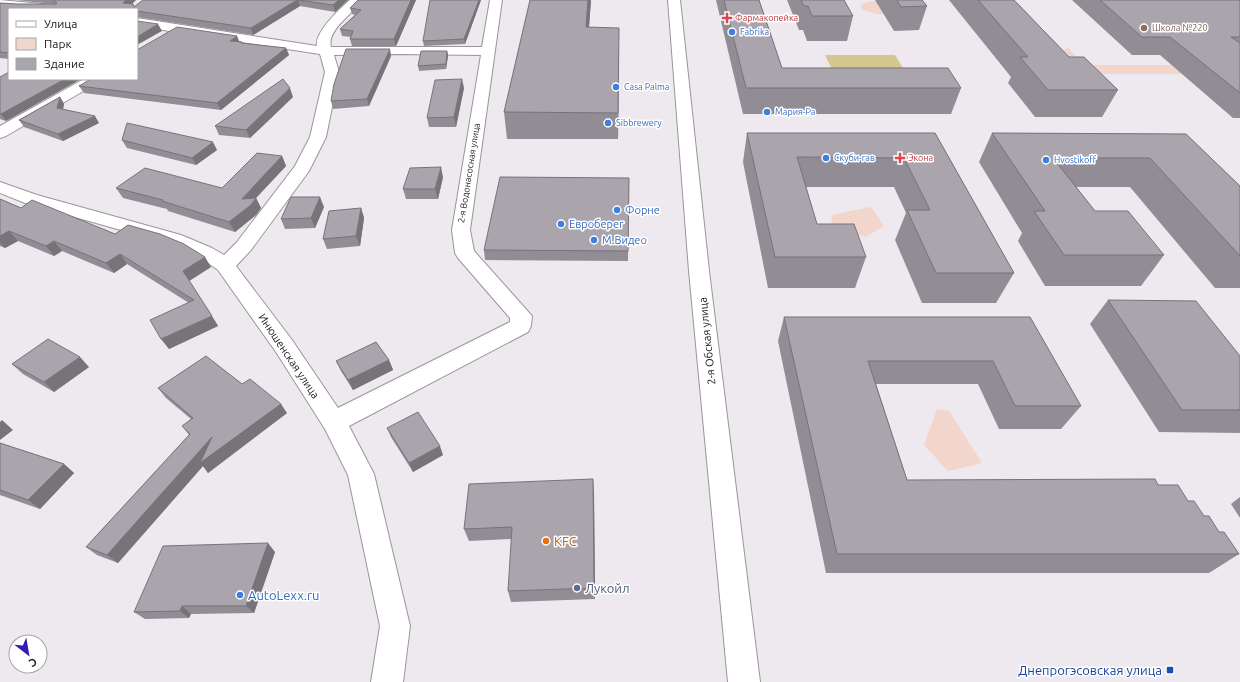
<svg xmlns="http://www.w3.org/2000/svg" width="1240" height="682" viewBox="0 0 1240 682" font-family="Ubuntu,sans-serif">
<style>
.park{fill:#f3d6cb}
.pitch{fill:#d4c790}
.lines{fill:none;stroke-linecap:round;stroke-linejoin:round}
.street-casing{stroke:#979797;stroke-width:2}
.street{fill:#fff;fill-rule:evenodd}
.wall{fill:#928d95}
.shaded-wall{fill:#777379}
.building{fill:#aaa4ad;stroke:#777379}
.health-dot{fill:#e0444e;stroke:#fff;stroke-width:1.5}
.education-dot{fill:#8d6e63;stroke:#fff;stroke-width:1.5}
.shop-dot{fill:#3f7fe0;stroke:#fff;stroke-width:1.5}
.food-dot{fill:#e8710a;stroke:#fff;stroke-width:1.5}
.service-dot{fill:#5c6f8a;stroke:#fff;stroke-width:1.5}
.transit-dot{fill:#1a4fb4;stroke:#fff;stroke-width:1.5}
.labels{text-anchor:middle;dominant-baseline:central;stroke-width:3;stroke-linejoin:round;paint-order:stroke}
.far-health-label{font-size:9px;fill:#be3a42;stroke:#fff;text-anchor:start}
.far-education-label{font-size:9px;fill:#785e54;stroke:#fff;text-anchor:start}
.far-shop-label{font-size:9px;fill:#366cbe;stroke:#fff;text-anchor:start}
.far-street-label{font-size:9px;fill:#202020;stroke:#fff}
.shop-label{font-size:11px;fill:#366cbe;stroke:#fff;text-anchor:start}
.street-label{font-size:11px;fill:#202020;stroke:#fff}
.near-food-label{font-size:13px;fill:#c56008;stroke:#fff;text-anchor:start}
.near-service-label{font-size:13px;fill:#4e5e75;stroke:#fff;text-anchor:start}
.near-shop-label{font-size:13px;fill:#366cbe;stroke:#fff;text-anchor:start}
.near-transit-label{font-size:13px;fill:#164399;stroke:#fff;text-anchor:end}
</style>
<rect width="100%" height="100%" fill="#eee8ef"/>
<!-- park -->
<g class="park">
<path d="M872 1 886 2 909 14H876L861 9V4Z"/>
<path d="M1068 48 1084 65H1188L1198 74H1038L1023 66Z"/>
<path d="M871 207 884 226 866 237 831 228 832 215Z"/>
<path d="M937 409 949 411 982 463 948 471 924 445Z"/>
</g>
<!-- pitch -->
<path class="pitch" d="M825 55H895L908 76H835Z"/>
<g class="lines">
<!-- street casing -->
<g class="street-casing">
<g id="street">
<path d="M0 0 53 5 59 9H21L0 7Z"/>
<path d="M350 0H363C355 12 326 30 331 47H482L490 0H502L470 230 474 251 532 316 531 326 528 332 349 426 374 474 410 626 403 682H371L380 626 348 475 325 429 276 352 218 270 198 256 167 243 25 203 0 193V182L37 195 181 235 212 248 224 255 237 242 295 166 310 137 325 72 320 54 137 26V18L317 46C314 33 340 8 350 0ZM399 54 481 55 452 230 455 253 458 258 510 318V322L338 408 292 340 236 266 251 250 309 171 326 137 339 72 334 55Z"/>
<path d="M668 0H680L709 271 760 682H728L689 271Z"/>
<path d="M84 79H101L99 82 6 136 0 138V126Z"/>
</g>
</g>
<!-- street -->
<use href="#street" class="street"/>
</g>
<!-- wall -->
<g class="wall">
<path d="M16 0H136L132 4 134 7 143 0H348L335 12 300 6 253 35 137 17V9H9V59L0 58V3L17 4H54H53Z"/>
<path d="M416 0 396 46H352L350 39 351 37 342 36 340 29 355 15 352 14 350 8Z"/>
<path d="M481 0 465 44 424 46 423 41Z"/>
<path d="M530 0H591L589 27 619 52 618 139H507L504 112Z"/>
<path d="M716 0H759L782 68 961 88 951 114H743Z"/>
<path d="M787 0H844L853 16 847 41H807L803 30H799Z"/>
<path d="M875 0H922L927 6 919 30 894 31Z"/>
<path d="M949 0H1014L1069 57 1118 90 1102 117H1035L1008 83 1011 77Z"/>
<path d="M1072 0H1240V118H1233L1160 55H1132Z"/>
<path d="M239 41 242 42 243 43 286 48 289 55 221 110 84 93 79 86Z"/>
<path d="M447 51 448 56 446 69 419 71 418 66Z"/>
<path d="M391 56 369 106 333 109 331 101Z"/>
<path d="M0 77 9 79H81L6 121 0 119Z"/>
<path d="M464 88 456 127H429L427 118Z"/>
<path d="M60 97 64 104 63 109 99 123 63 141 24 127 19 120Z"/>
<path d="M293 97 250 138 219 135 215 126Z"/>
<path d="M747 133H935L1014 273 996 303H922L895 240 906 213 894 187H806L817 224 866 257 855 288H768L743 162Z"/>
<path d="M992 133 1186 134 1240 186V288H1215L1130 187H1076L1095 211 1164 255 1141 286H1045L1018 241 1022 233 979 162Z"/>
<path d="M122 140 217 150 196 165 127 148Z"/>
<path d="M282 156 286 166 256 198 261 208 256 215 235 232 168 211 167 209 123 198 116 188H222Z"/>
<path d="M443 177 438 199H406L403 189Z"/>
<path d="M629 178 628 261 485 260 484 250Z"/>
<path d="M0 199 21 208 115 234 211 267 189 281 218 326 169 349 189 303 127 264 114 273 62 251 54 256 18 241 5 248 0 246Z"/>
<path d="M324 207 315 228 285 229 281 219Z"/>
<path d="M361 208 364 218 360 246 327 249 323 239Z"/>
<path d="M1108 300 1240 356V433L1159 432 1090 324Z"/>
<path d="M784 317H1030L1081 406 1061 429H999L978 384H876L907 480 1158 485 1188 501 1204 516 1219 532 1239 554 1209 573H826L778 341Z"/>
<path d="M389 360 393 370 353 390 341 371 336 361Z"/>
<path d="M12 364 89 367 54 392 23 374Z"/>
<path d="M242 384 287 413 208 473 203 466 118 563 97 555 86 547 189 435 182 426 191 419 166 398 158 388Z"/>
<path d="M387 428 443 455 413 472 391 437Z"/>
<path d="M0 443 64 464 74 473 40 509 0 495Z"/>
<path d="M594 492 595 599 511 602 508 591 512 539 469 541 464 529Z"/>
<path d="M1240 497V518L1231 504Z"/>
<path d="M275 552 254 613 191 614 189 618 145 619 134 612Z"/>
</g>
<!-- shaded-wall -->
<g class="shaded-wall">
<path d="M126 0H136L126 9 123 3Z"/>
<path d="M298 0 300 6 253 35 251 28Z"/>
<path d="M339 0H348L335 12 333 5Z"/>
<path d="M411 0H416L396 46 394 39Z"/>
<path d="M479 0H481L465 44 464 39Z"/>
<path d="M588 0H591L587 52 586 27Z"/>
<path d="M158 24 162 31 137 45V37Z"/>
<path d="M619 28V52L618 139V113Z"/>
<path d="M237 36 240 43 230 41Z"/>
<path d="M286 48 289 55 221 110 217 103Z"/>
<path d="M390 49 391 56 369 106 367 99Z"/>
<path d="M447 51 448 56 446 69V64Z"/>
<path d="M65 79H81L6 121 1 114Z"/>
<path d="M462 79 464 88 456 127 454 117Z"/>
<path d="M290 88 293 97 250 138 246 130Z"/>
<path d="M60 97 64 104 62 115 57 108Z"/>
<path d="M95 116 99 123 63 141 58 134Z"/>
<path d="M213 142 217 150 196 165 192 158Z"/>
<path d="M282 156 286 166 256 198 261 208 256 215 235 232 229 222 242 199Z"/>
<path d="M441 167 443 177 438 199 435 189Z"/>
<path d="M320 197 324 207 315 228 311 218Z"/>
<path d="M361 208 364 218 360 246 356 236Z"/>
<path d="M9 231 18 241 5 248 0 243V236Z"/>
<path d="M54 241 62 251 54 256 46 246Z"/>
<path d="M120 254 127 264 114 273 106 263Z"/>
<path d="M205 257 211 267 189 281 183 271Z"/>
<path d="M212 316 218 326 169 349 161 339Z"/>
<path d="M80 357 89 367 54 392 44 382Z"/>
<path d="M389 360 393 370 353 390 348 380Z"/>
<path d="M281 404 287 413 208 473 203 466 118 563 107 555 212 437Z"/>
<path d="M2 420 13 430 0 440V422Z"/>
<path d="M440 446 443 455 413 472 409 463Z"/>
<path d="M64 464 74 473 40 509 28 500Z"/>
<path d="M593 479 594 492 595 599 594 588Z"/>
<path d="M268 543 275 552 254 613 246 606Z"/>
<path d="M182 606 191 614 189 618 180 611Z"/>
</g>
<!-- building -->
<g class="building">
<path d="M53 0H126L123 3 133 4 134 7 143 0H297L251 28 137 11V9H9V53L0 52V3L17 4H55L57 3Z"/>
<path d="M298 0H339L333 5Z"/>
<path d="M358 0H411L394 39H350L353 31 340 29 361 10 350 8Z"/>
<path d="M430 0H479L464 39 423 41Z"/>
<path d="M530 0H588L586 27 619 28 618 113 504 112Z"/>
<path d="M724 0H759L782 68H948L961 88H746Z"/>
<path d="M801 0H844L853 16H812L808 6H804Z"/>
<path d="M897 0H922L927 6 901 7Z"/>
<path d="M978 0H1014L1069 57H1084L1118 90H1048L1020 57H1028Z"/>
<path d="M1100 0H1240V37H1231L1240 43V93L1170 37H1142Z"/>
<path d="M137 21 158 24 137 37Z"/>
<path d="M177 27 237 36 230 41 242 42 241 43 286 48 217 103 79 86 91 79H137V50Z"/>
<path d="M346 49H390L367 99 331 101 334 84Z"/>
<path d="M421 51H447L446 64 418 66Z"/>
<path d="M9 72V79H65L1 114H0V77Z"/>
<path d="M283 79 290 88 246 130 215 126Z"/>
<path d="M462 79 454 117 427 118 435 80Z"/>
<path d="M60 97 57 108 95 116 58 134 19 120Z"/>
<path d="M127 123 213 142 192 158 122 140Z"/>
<path d="M747 133H935L1014 273H936L907 210H930L904 158 797 157 817 224H854L866 257H775Z"/>
<path d="M992 133 1186 134 1240 186V256L1150 158H1053L1095 211H1128L1164 255H1064L1034 211H1045Z"/>
<path d="M257 153 282 156 242 199 256 198 251 205 229 222 162 201 163 200 116 188 145 168 222 188Z"/>
<path d="M441 167 435 189H403L410 168Z"/>
<path d="M500 177 629 178 628 251 484 250Z"/>
<path d="M291 197H320L311 218 281 219Z"/>
<path d="M0 199 21 208 32 200 115 234 128 225 160 234 184 244 205 257 183 271 212 316 161 339 150 320 194 300 120 254 106 263 54 241 46 246 9 231 0 236Z"/>
<path d="M361 208 356 236 323 239 329 211Z"/>
<path d="M1108 300 1196 301 1240 356V410H1182Z"/>
<path d="M784 317H1030L1081 406H1015L993 361H868L907 480 1155 479 1158 485H1178L1188 501H1194L1204 516H1209L1219 532H1224L1239 554H837Z"/>
<path d="M48 339 80 357 44 382 12 364Z"/>
<path d="M376 342 389 360 348 380 336 361Z"/>
<path d="M206 356 242 384 250 379 281 404 200 463 212 437 107 555 86 547 190 434 182 426 193 418 158 388Z"/>
<path d="M418 412 440 446 409 463 387 428Z"/>
<path d="M0 443 64 464 28 500 0 490Z"/>
<path d="M593 479 594 588 508 591 512 527 464 529 469 484Z"/>
<path d="M268 543 246 606H182L180 611 134 612 163 546Z"/>
</g>
<!-- markers -->
<g class="health-dot">
<path d="M725 12h4v4h4v4h-4v4h-4v-4h-4v-4h4z"/>
<path d="M898 152h4v4h4v4h-4v4h-4v-4h-4v-4h4z"/>
</g>
<circle class="education-dot" cx="1144" cy="28" r="4"/>
<g class="shop-dot">
<circle cx="732" cy="32" r="4"/>
<circle cx="616" cy="87" r="4"/>
<circle cx="767" cy="112" r="4"/>
<circle cx="608" cy="123" r="4"/>
<circle cx="826" cy="158" r="4"/>
<circle cx="1046" cy="160" r="4"/>
<circle cx="617" cy="210" r="4"/>
<circle cx="561" cy="224" r="4"/>
<circle cx="594" cy="240" r="4"/>
<circle cx="240" cy="595" r="4"/>
</g>
<circle class="food-dot" cx="546" cy="541" r="4"/>
<circle class="service-dot" cx="577" cy="588" r="4"/>
<rect class="transit-dot" x="1166" y="666" width="8" height="8" rx="2"/>
<g class="labels">
<!-- far-health labels -->
<g class="far-health-label">
<text x="735" y="18">Фармакопейка</text>
<text x="908" y="158">Экона</text>
</g>
<!-- far-education labels -->
<g class="far-education-label">
<text x="1152" y="28">Школа №220</text>
</g>
<!-- far-shop labels -->
<g class="far-shop-label">
<text x="740" y="32">Fabrika</text>
<text x="624" y="87">Casa Palma</text>
<text x="775" y="112">Мария-Ра</text>
<text x="616" y="123">Sibbrewery</text>
<text x="834" y="158">Скуби-гав</text>
<text x="1054" y="160">Hvostikoff</text>
</g>
<!-- far-street labels -->
<g class="far-street-label">
<text transform="translate(469 173) rotate(-81)">2-я Водонасосная улица</text>
</g>
<!-- shop labels -->
<g class="shop-label">
<text x="625" y="210">Форне</text>
<text x="569" y="224">Евроберег</text>
<text x="602" y="240">М.Видео</text>
</g>
<!-- street labels -->
<g class="street-label">
<text transform="translate(707 341) rotate(-96)">2-я Обская улица</text>
<text transform="translate(289 356) rotate(56)">Инюшенская улица</text>
</g>
<!-- near-food labels -->
<g class="near-food-label">
<text x="554" y="541">KFC</text>
</g>
<!-- near-service labels -->
<g class="near-service-label">
<text x="585" y="588">Лукойл</text>
</g>
<!-- near-shop labels -->
<g class="near-shop-label">
<text x="248" y="595">AutoLexx.ru</text>
</g>
<!-- near-transit labels -->
<g class="near-transit-label">
<text x="1162" y="670">Днепрогэсовская улица</text>
</g>
</g>
<!-- legend -->
<rect x="8" y="8" width="130" height="72" fill="#ffffff" stroke="#a6a6a6"/>
<rect x="16" y="21" width="20" height="6" fill="#ffffff" stroke="#a6a6a6"/>
<text x="44" y="28" font-size="12" fill="#202020">Улица</text>
<rect x="16" y="38" width="20" height="12" fill="#f3d6cb" stroke="#a6a6a6"/>
<text x="44" y="48" font-size="12" fill="#202020">Парк</text>
<rect x="16" y="58" width="20" height="12" fill="#aaa4ad" stroke="#a6a6a6"/>
<text x="44" y="68" font-size="12" fill="#202020">Здание</text>
<!-- north arrow -->
<g transform="translate(28 654) rotate(149)"><circle r="19" fill="#ffffff" stroke="#a6a6a6"/>
<path d="M0-3L7 15L0 10L-7 15Z" fill="#3619b7"/>
<text y="-6" font-size="11" font-weight="bold" text-anchor="middle" fill="#202020">С</text>
</g>
</svg>
